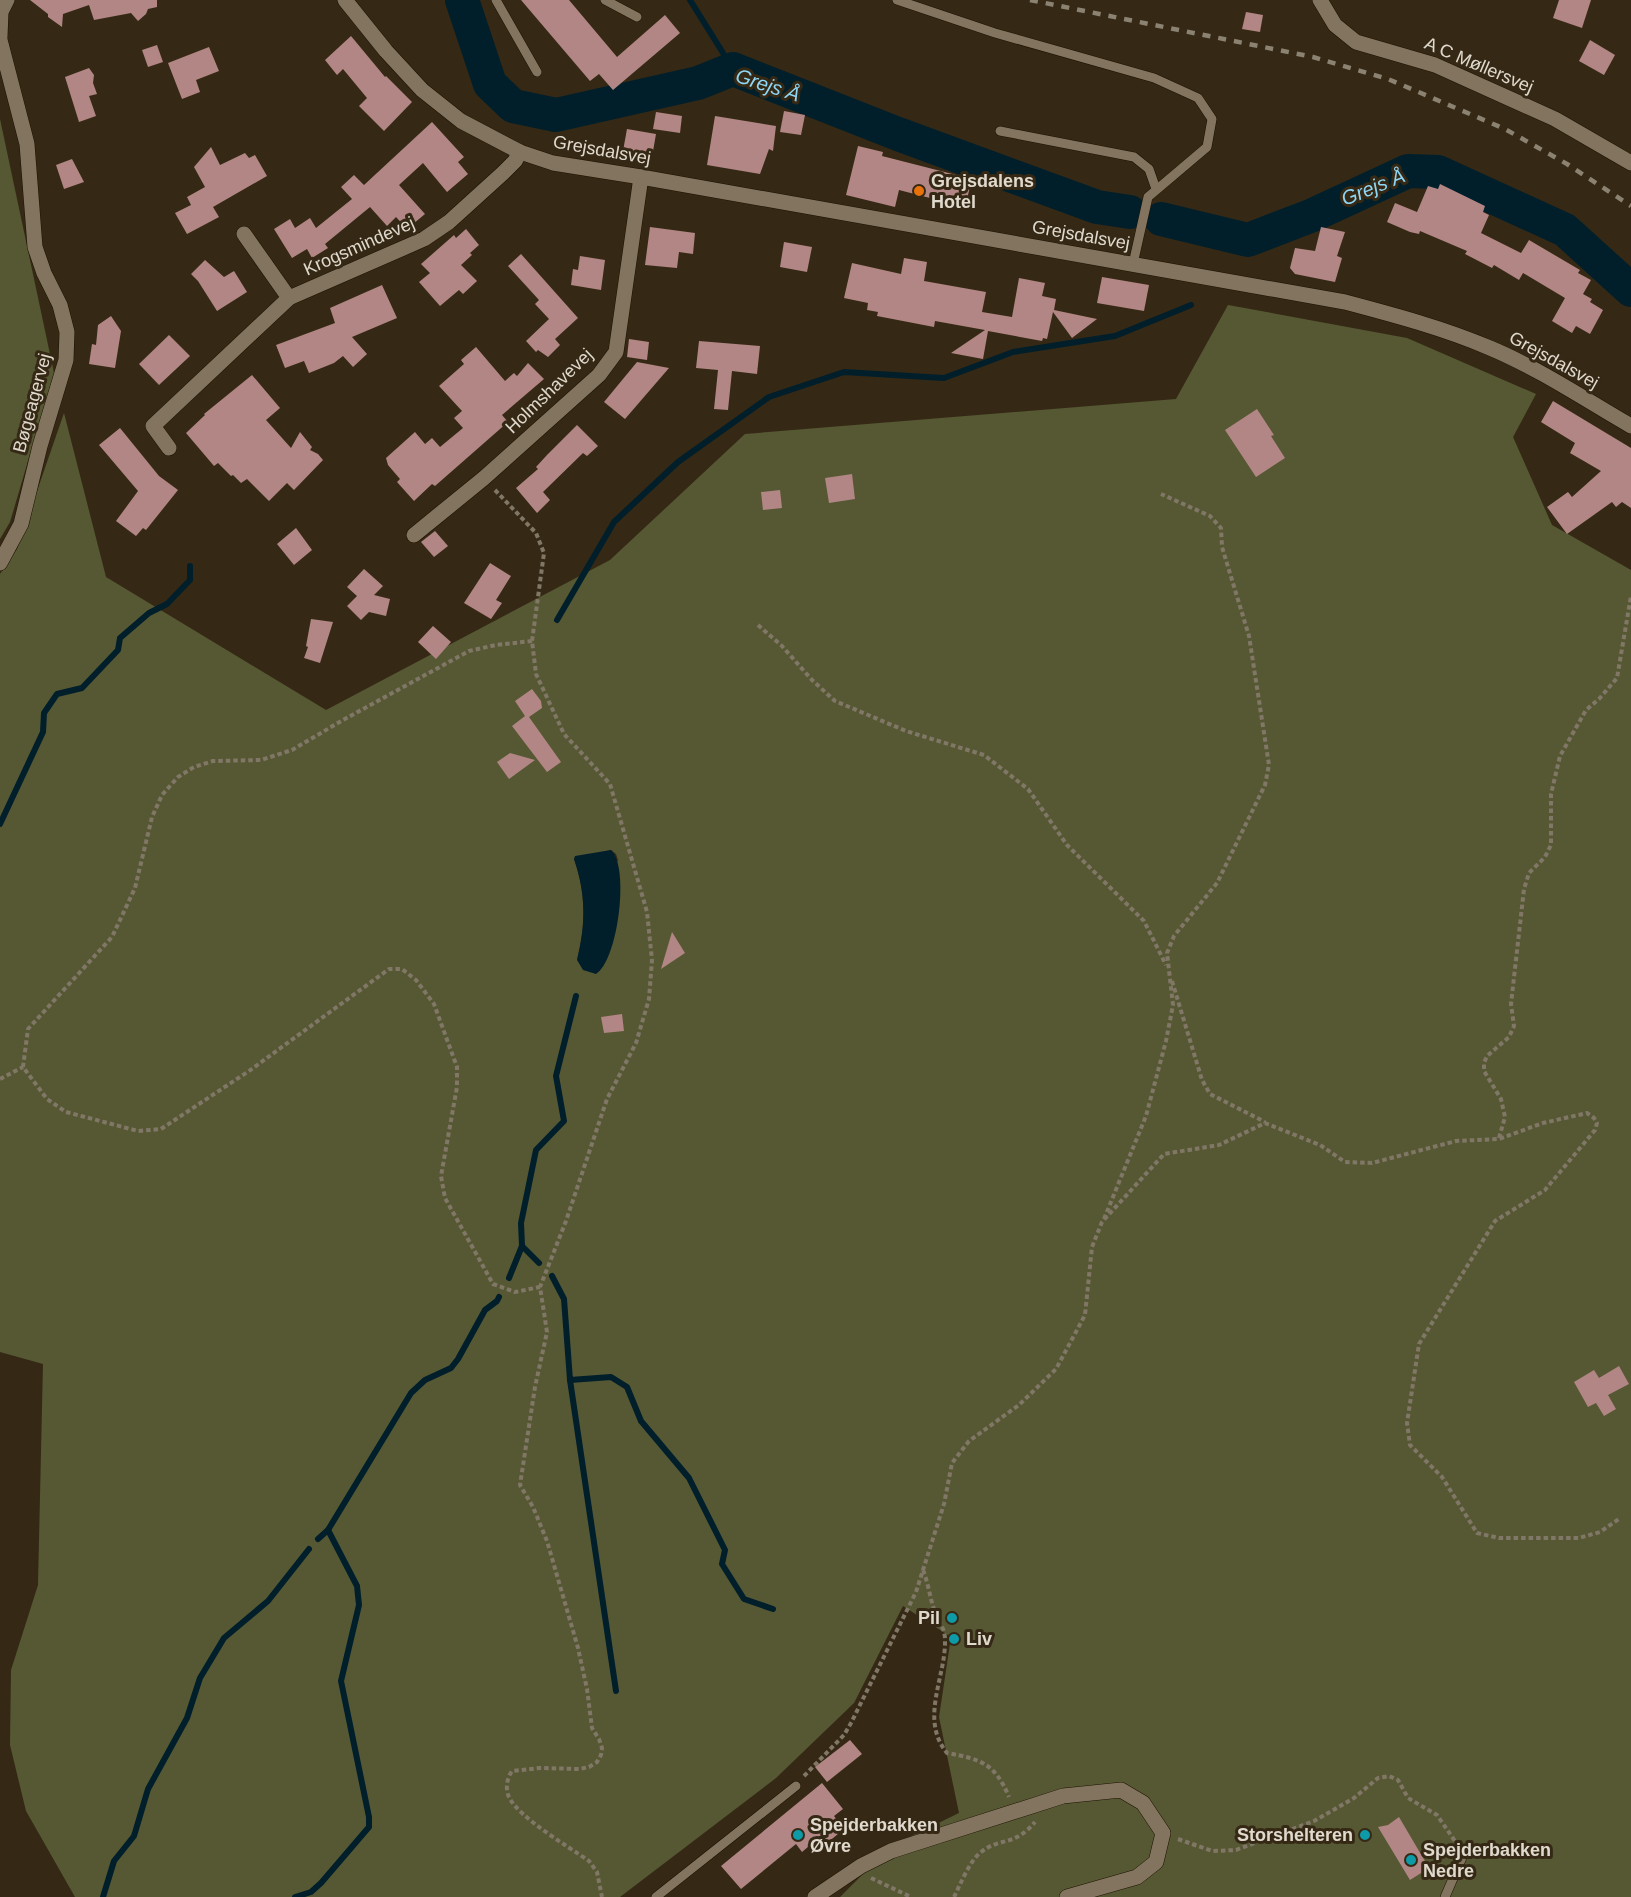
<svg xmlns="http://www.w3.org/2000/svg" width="1631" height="1897" viewBox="0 0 1631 1897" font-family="Arial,sans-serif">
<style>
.forest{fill:#565834;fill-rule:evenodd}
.water{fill:#001f2b}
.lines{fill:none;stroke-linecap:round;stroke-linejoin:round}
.stream{stroke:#001f2b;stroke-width:6}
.river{stroke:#001f2b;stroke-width:34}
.building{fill:#b28684}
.service-casing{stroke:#1c1101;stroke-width:10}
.minor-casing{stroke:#1c1101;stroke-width:16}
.tertiary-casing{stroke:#1c1101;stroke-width:16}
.path{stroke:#807766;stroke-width:4;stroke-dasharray:4.5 3;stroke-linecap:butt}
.service{stroke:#82745e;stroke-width:9}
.minor{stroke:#82745e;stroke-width:15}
.tertiary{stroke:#82745e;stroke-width:15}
.rail{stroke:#8b8272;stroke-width:4.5;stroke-dasharray:8 8;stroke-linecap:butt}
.food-dot{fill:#e8710a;stroke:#352915;stroke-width:2}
.culture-dot{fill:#0f9aa8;stroke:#352915;stroke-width:2}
.labels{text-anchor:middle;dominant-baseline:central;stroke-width:6;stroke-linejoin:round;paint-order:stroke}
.street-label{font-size:18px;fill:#e0d9cd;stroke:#352915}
.poi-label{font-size:18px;font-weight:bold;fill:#e0d9cd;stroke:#352915;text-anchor:start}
.water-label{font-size:20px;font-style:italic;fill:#8fd7f6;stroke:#352915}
</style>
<rect width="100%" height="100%" fill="#352915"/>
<!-- forest -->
<g class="forest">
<path d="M0 119 54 373 10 522 0 539Z"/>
<path d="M1228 305 1407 338 1536 394 1513 437 1552 525 1631 570V1897H840L891 1846 959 1813 939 1717 951 1637 903 1606 854 1703 776 1778 620 1897H75L26 1811 10 1745 11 1670 38 1585 43 1364 0 1352V574L17 549 64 413 106 577 326 710 610 560 745 434 1176 399ZM611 850 616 854 618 860 577 960C586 924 586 894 574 859Z"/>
</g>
<!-- water -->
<path class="water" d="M611 850C630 867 618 961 596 974L583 970 577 960C586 924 586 894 574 859L575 856Z"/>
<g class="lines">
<!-- stream -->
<g class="stream">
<path d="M690 0 733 69"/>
<path d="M557 620 614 522 678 462 769 397 844 372 944 378 1013 352 1115 336 1191 305"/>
<path d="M0 824 43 732 44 713 57 694 82 688 118 650 120 638 149 613 167 604 190 580V566"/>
<path d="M522 1246 539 1263"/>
<path d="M552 1276 564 1299 570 1380 611 1377 627 1387 641 1421 689 1478 725 1550 722 1564 744 1599 773 1609"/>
<path d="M509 1278 522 1246 521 1223 536 1150 564 1121 556 1076 576 996"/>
<path d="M570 1380 616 1691"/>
<path d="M318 1539 328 1530 411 1393 425 1380 451 1368 458 1359 485 1310 497 1301 499 1297"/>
<path d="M103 1897 114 1861 134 1836 148 1789 187 1718 200 1678 224 1638 268 1601 309 1549"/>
<path d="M295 1897 311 1892 321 1883 369 1827V1817L341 1681 359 1605 357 1586 328 1530"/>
</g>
<!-- river -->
<g class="river">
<path d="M462 0 490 84 513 106 556 115 698 83 733 69 898 134 1097 207 1130 212"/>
<path d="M1161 219 1248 240 1313 215 1408 171 1438 172 1565 230 1631 290"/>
</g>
</g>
<!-- building -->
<g class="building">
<path d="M30 0H157V7L148 9 146 14 138 21 131 13 94 20 89 5 63 14 62 27 48 17V14Z"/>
<path d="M521 0H569L617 57 665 15 680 33 613 90 599 74 590 81Z"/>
<path d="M1559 0H1591L1582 28 1553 18Z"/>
<path d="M1246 12 1263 15 1260 32 1242 29Z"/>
<path d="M351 36 385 77 386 76 412 102 384 131 359 106 367 98 343 69 337 75 325 60Z"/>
<path d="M1590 40 1615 55 1604 75 1579 61Z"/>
<path d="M157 45 163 62 148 67 142 50Z"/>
<path d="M209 47 219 71 196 80 200 92 182 99 168 63Z"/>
<path d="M89 68 94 75 93 83 97 94 89 96 96 116 79 122 65 77Z"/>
<path d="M784 111 805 115 801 135 780 132Z"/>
<path d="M656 112 682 116 680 133 653 129Z"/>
<path d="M715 116 776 126 773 151 769 149 760 174 707 165Z"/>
<path d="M432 122 464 157 458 162 468 174 447 192 423 163 399 185 425 214 407 229 396 217 387 226 370 207 325 244 328 248 312 258 307 249 292 258 274 229 290 219 295 228 310 218 316 228 352 199 341 187 354 175 364 185Z"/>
<path d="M627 129 656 134 652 157 623 151Z"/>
<path d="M858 146 883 152 882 156 972 179 965 207 899 190 895 207 846 195Z"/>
<path d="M211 147 220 165 245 153 249 158 255 155 267 176 213 207 219 217 187 234 175 213 191 205 187 197 205 187 194 167Z"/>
<path d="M72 159 84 182 64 189 56 165Z"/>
<path d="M1440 184 1485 206 1483 212 1489 215 1481 233 1521 253 1529 240 1580 270 1578 273 1591 280 1583 294 1592 299 1590 302 1603 310 1590 334 1576 326 1572 333 1552 321 1565 298 1523 273 1519 280 1494 265 1492 268 1465 254 1467 251 1420 231 1419 234 1410 232 1387 222 1395 203 1417 212 1428 186 1438 189Z"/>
<path d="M650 227 695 233 693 254 679 252 677 268 645 265Z"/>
<path d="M1321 227 1345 232 1337 256 1342 258 1335 282 1295 274 1290 268 1295 248 1315 251Z"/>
<path d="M466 229 479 245 470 253 472 255 461 265 477 281 463 294 459 290 440 306 419 282 430 273 421 264 454 235 456 238Z"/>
<path d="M784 242 812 247 807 272 780 267Z"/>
<path d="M521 254 578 318 555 339 560 345 548 357 538 350 536 352 526 341 549 319 535 304 539 300 508 266Z"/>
<path d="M580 256 605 260 601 290 571 285 573 269 578 270Z"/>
<path d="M904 258 927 262 924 281 986 292 982 312 1012 317 1019 278 1045 283 1042 296 1056 299 1054 310 1097 319 1072 338 1053 312 1047 339 1043 338 1042 341 988 331 983 359 951 353 985 330 935 321 934 327 877 316 878 312 867 310 868 303 844 298 852 263 901 274Z"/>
<path d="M205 260 224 277 234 271 247 292 217 311 198 281 191 274Z"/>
<path d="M1102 277 1149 285 1144 311 1097 303Z"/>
<path d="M382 285 397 318 352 337 367 354 353 367 343 356 334 363 309 373 304 361 285 368 276 345 335 323 330 308Z"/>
<path d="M111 316 121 331 115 368 89 364 92 344 96 345 98 325Z"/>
<path d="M169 335 190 356 159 385 139 364Z"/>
<path d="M629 339 649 342 647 360 627 357Z"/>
<path d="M699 341 760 346 757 374 732 371 728 410 714 409 718 370 696 368Z"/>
<path d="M476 347 505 381 514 373 517 376 528 363 544 379 502 415 508 422 435 486 432 484 414 501 397 482 400 479 388 465 386 458 415 432 425 444 432 438 440 447 463 428 454 418 462 411 439 386 464 364 461 360Z"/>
<path d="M637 362 669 368 625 419 604 402Z"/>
<path d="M252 375 280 408 266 420 291 448 300 432 312 447 310 450 318 454 323 460 294 490 287 483 269 501 247 479 241 483 233 475 231 476 218 463 214 466 186 433 205 415 204 414Z"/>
<path d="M1553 401 1631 448V508L1622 502 1616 507 1612 502 1567 534 1547 507 1568 492 1572 497 1601 471 1570 453 1575 443 1541 422Z"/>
<path d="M1257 409 1274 435 1271 436 1285 458 1256 477 1225 430Z"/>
<path d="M577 425 598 446 587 456 583 453 543 492 550 500 537 513 516 488 538 469 536 467 547 455Z"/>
<path d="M120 428 159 476 178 490 146 530 143 528 136 536 116 521 138 491 99 445Z"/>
<path d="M852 474 855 499 829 503 825 478Z"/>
<path d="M780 490 782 508 763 510 761 492Z"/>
<path d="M296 528 312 550 294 565 277 544Z"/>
<path d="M435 531 448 546 434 557 421 542Z"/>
<path d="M490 563 511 576 496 600 502 603 491 619 464 603Z"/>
<path d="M364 569 383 586 374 595 390 599 386 616 369 612 361 620 347 606 357 596 347 587Z"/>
<path d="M311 619 333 622 320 663 304 658 308 647 306 646Z"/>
<path d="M433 626 451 642 436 659 418 642Z"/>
<path d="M532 689 541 701 542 708 529 717 561 762 547 772 512 726 525 716 515 701Z"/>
<path d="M510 753 535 760 509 779 497 762Z"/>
<path d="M672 932 685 953 661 969Z"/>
<path d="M622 1014 624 1031 604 1033 601 1017Z"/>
<path d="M1619 1366 1629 1384 1608 1395 1616 1409 1604 1416 1596 1403 1588 1407 1574 1382 1594 1370 1599 1378Z"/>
<path d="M850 1740 862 1754 827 1782 815 1767Z"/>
<path d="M822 1783 843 1809 834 1816 844 1829 821 1848 815 1841 802 1852 796 1844 741 1889 721 1866Z"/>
<path d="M1399 1817 1429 1868 1410 1880 1378 1827 1388 1825Z"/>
</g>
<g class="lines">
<!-- service casing -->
<g class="service-casing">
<g id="service">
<path d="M496 0 537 72"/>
<path d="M605 0 637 17"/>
<path d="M897 0 995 33 1154 78 1198 98 1212 119 1207 147 1148 197 1133 264"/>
<path d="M1000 131 1134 157 1149 169 1156 189"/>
<path d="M656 1897 796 1786"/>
<path d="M1445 1897 1464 1853"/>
</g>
</g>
<!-- minor casing -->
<g class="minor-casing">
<g id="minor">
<path d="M1320 0 1335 25 1356 42 1435 65 1555 119 1631 163"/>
<path d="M0 37 1 12 7 0"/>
<path d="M0 40 27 144 35 247 44 273 60 305 67 332 66 360 40 446 21 524 0 563"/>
<path d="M244 234 289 298"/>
<path d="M169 448 153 426 289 298 424 239 449 222 503 173 515 161 520 152"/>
<path d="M414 535 484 478 599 375 616 352 641 177"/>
<path d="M815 1897 861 1866 891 1851 1063 1796 1121 1790 1143 1803 1163 1833 1156 1862 1137 1877 1067 1897"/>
</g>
</g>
<!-- tertiary casing -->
<g class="tertiary-casing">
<path id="tertiary" d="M345 0 386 51 422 90 461 121 520 152 553 163 641 177 1345 302C1394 315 1443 328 1490 348 1538 368 1586 400 1631 426"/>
</g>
<!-- path -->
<g class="path">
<path d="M495 490 536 533 544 553 532 641 536 674 564 734 610 784 647 912 652 960 649 999 636 1043 607 1099 566 1221 540 1287 547 1332 535 1387 520 1485 533 1507 547 1541 578 1648 587 1689 592 1728 599 1739 602 1748 601 1755 597 1762 589 1767 579 1769 540 1768 512 1771C507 1778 505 1789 509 1797 518 1817 569 1847 589 1861L597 1872 602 1897"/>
<path d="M758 625 782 646 812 680 835 701 906 731 984 755 1028 789 1067 845 1144 921 1166 965"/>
<path d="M532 641 496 645 469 651 343 720 292 750 261 760 213 761 194 767 178 777 162 795 152 817 135 888 112 937 28 1029 23 1067 47 1099 66 1112 138 1131 161 1129 249 1071 389 969H402L416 980 434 1004 457 1067V1087L441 1176 445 1198 493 1284 515 1292 540 1287"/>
<path d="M1172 981 1202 1080 1210 1094 1265 1122"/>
<path d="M0 1079 23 1067"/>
<path d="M1499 1138 1505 1117 1501 1099 1484 1071V1063L1487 1056 1509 1037 1514 1026 1511 1004 1524 889 1529 873 1545 857 1551 845V794L1560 756 1586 710 1599 699 1617 678 1631 596"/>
<path d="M1104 1219 1146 1116 1166 1041 1173 1005 1167 953 1174 936 1217 883 1265 785 1269 765 1249 636 1222 547 1221 528 1210 516 1161 494"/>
<path d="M923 1570C929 1585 930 1600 936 1615 940 1624 945 1629 945 1640 946 1677 919 1719 947 1753 980 1759 995 1763 1009 1797"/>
<path d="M804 1776 844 1735 851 1723 916 1592 944 1504 952 1463 969 1441 1019 1405 1056 1369 1085 1315 1092 1247 1102 1222 1164 1154 1219 1145 1265 1123 1320 1145 1345 1162 1372 1163 1456 1141 1499 1139 1543 1123 1587 1113 1594 1118 1597 1123 1595 1130 1545 1190 1495 1221 1419 1344 1407 1423 1410 1445 1442 1477 1477 1533 1499 1538H1579L1600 1532 1619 1519"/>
<path d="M1178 1839 1212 1851 1236 1850 1314 1821 1354 1798 1378 1778 1389 1776 1398 1780 1408 1798 1437 1815 1457 1844"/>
<path d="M871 1878 911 1897"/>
<path d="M954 1897C960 1885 970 1860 981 1852 1000 1837 1014 1847 1035 1822"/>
</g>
<!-- service -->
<use href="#service" class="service"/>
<!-- minor -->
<use href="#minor" class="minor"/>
<!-- tertiary -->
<use href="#tertiary" class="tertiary"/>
<!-- rail -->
<path class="rail" d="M1030 0 1313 57 1388 79 1505 129 1567 164 1631 206"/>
</g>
<!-- markers -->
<circle class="food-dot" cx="919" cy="191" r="6"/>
<g class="culture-dot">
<circle cx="952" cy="1618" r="6"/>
<circle cx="954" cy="1639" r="6"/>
<circle cx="798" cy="1835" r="6"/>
<circle cx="1365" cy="1835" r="6"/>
<circle cx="1411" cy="1860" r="6"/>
</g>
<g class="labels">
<!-- street labels -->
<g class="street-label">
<text transform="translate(1479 65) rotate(23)">A C Møllersvej</text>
<text transform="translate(602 150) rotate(10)">Grejsdalsvej</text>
<text transform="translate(1081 235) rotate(10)">Grejsdalsvej</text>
<text transform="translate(359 246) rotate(-24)">Krogsmindevej</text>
<text transform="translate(1554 360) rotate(29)">Grejsdalsvej</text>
<text transform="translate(549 391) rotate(-44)">Holmshavevej</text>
<text transform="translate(32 403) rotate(-75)">Bøgeagervej</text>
</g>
<!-- poi labels -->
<g class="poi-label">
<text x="931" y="181">Grejsdalens<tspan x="931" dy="21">Hotel</tspan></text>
<text x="940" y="1618" text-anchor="end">Pil</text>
<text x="966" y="1639">Liv</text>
<text x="810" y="1825">Spejderbakken<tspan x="810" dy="21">Øvre</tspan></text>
<text x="1353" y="1835" text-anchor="end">Storshelteren</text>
<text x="1423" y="1850">Spejderbakken<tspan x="1423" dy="21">Nedre</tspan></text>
</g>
<!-- water labels -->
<g class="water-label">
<text transform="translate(768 85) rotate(18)">Grejs Å</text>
<text transform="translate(1373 187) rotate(-22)">Grejs Å</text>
</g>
</g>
</svg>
